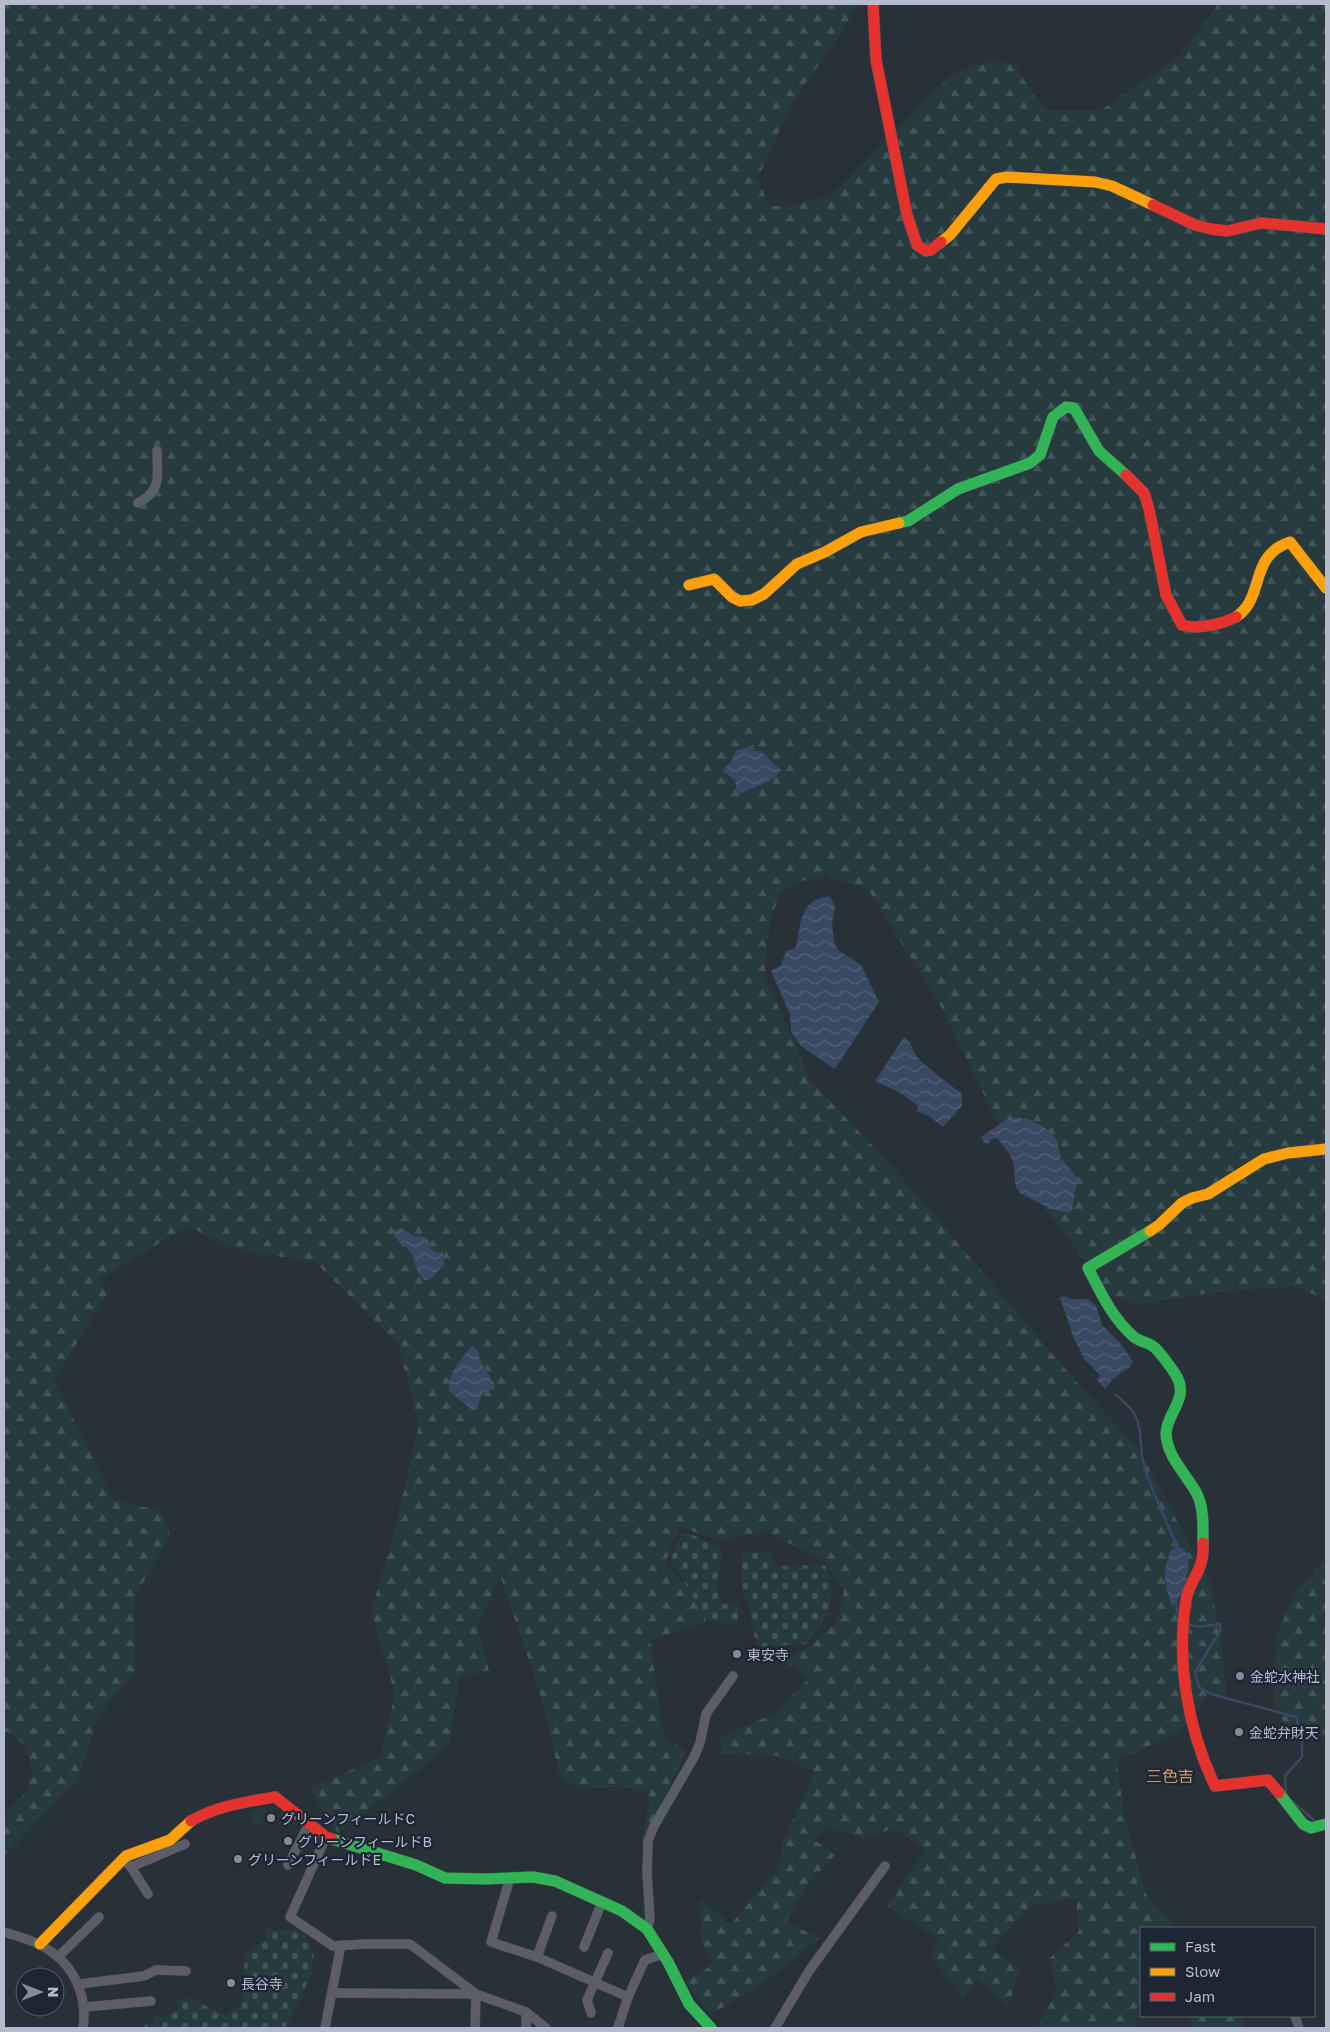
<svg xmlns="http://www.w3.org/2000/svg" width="1330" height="2032" viewBox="0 0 1330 2032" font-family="'Golos Text','Noto Sans JP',sans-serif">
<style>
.green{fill:#273a3e}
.forest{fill:url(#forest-firs)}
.cemetery{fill:url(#cemetery-stones)}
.water{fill:url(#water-waves)}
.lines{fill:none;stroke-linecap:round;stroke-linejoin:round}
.stream{stroke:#384963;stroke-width:2.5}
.street-casing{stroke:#484c53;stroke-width:10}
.fast-casing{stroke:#484c53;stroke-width:12}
.slow-casing{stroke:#484c53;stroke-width:12}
.jam-casing{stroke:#484c53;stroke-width:12}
.street{stroke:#5a5e66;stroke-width:9}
.fast{stroke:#30b455;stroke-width:11}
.slow{stroke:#ff9f0a;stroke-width:11}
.jam{stroke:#e5322d;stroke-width:11}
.poi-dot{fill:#848b96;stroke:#1d2633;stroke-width:2}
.labels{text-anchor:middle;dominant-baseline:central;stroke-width:4.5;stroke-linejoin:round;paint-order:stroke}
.poi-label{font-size:14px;fill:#b4bcc9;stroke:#1d2633;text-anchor:start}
.quarter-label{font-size:16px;fill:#d59563;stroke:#1d2633}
</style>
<defs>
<pattern id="forest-firs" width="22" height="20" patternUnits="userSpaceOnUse" patternTransform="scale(1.25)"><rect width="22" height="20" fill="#273a3e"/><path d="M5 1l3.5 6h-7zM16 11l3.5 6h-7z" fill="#445559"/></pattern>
<pattern id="cemetery-stones" width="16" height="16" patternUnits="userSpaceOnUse" patternTransform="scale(1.25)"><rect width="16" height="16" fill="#273a3e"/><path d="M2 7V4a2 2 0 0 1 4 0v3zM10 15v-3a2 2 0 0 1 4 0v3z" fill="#445559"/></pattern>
<pattern id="water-waves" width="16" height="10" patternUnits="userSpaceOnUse" patternTransform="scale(1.25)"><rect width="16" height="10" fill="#384963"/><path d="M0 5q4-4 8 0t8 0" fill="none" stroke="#526178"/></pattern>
</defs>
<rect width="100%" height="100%" fill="#2a3038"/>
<!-- green -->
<path class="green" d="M264 1807 267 1809 260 1824 256 1826 250 1815 252 1810Z"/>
<!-- forest -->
<g class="forest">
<path d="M4 4H858L834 44 793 101 758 178 769 206H788L832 195 949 77 990 59 1016 65 1029 89 1048 110H1101L1181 55 1218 4H1326V1300L1296 1287 1224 1291 1139 1304 1111 1295 1030 1188 940 1005 868 889 826 876 796 882 780 893 769 924 765 976 811 1081 896 1171 1085 1392 1137 1446 1211 1584 1224 1663 1226 1698 1209 1692 1182 1730 1117 1761 1124 1815 1146 1894 1175 1928H1141V2002L1138 2004 1135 2028H1037L1057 1991 1050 1958 1079 1931 1076 1898 1030 1906 991 1949 1020 1970 1008 2006 977 1979 963 1999 942 1972 931 1955 939 1939 887 1906 926 1849 894 1828 865 1839 828 1826 813 1839 835 1855 808 1884 786 1922 820 1938 763 1983 710 2015 685 1982 714 1964 701 1942 700 1899 731 1924 779 1868 783 1841 815 1772 774 1755 722 1754 720 1738 775 1713 808 1679 784 1661 812 1645 837 1622 844 1591 822 1559 763 1531 721 1541 680 1527 665 1563 707 1609 705 1623 650 1640 663 1734 686 1752 648 1830 644 1845 641 1844 648 1811 649 1790 615 1787 580 1789 560 1776 541 1697 500 1575 478 1626 489 1671 459 1676 450 1741 415 1774 338 1833 309 1789 380 1757 395 1694 371 1611 392 1542 419 1425 398 1344 316 1263 231 1248 188 1226 99 1279 107 1295 54 1380 113 1500 161 1511 170 1535 134 1599 135 1672 99 1715 77 1781 4 1856V1816L27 1790 32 1769 27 1747 8 1732H4Z"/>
<path d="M1326 1559V1739L1287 1728 1274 1704 1276 1636 1296 1591Z"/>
<path d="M1188 2016H1242L1245 2028H1194Z"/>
</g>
<!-- cemetery -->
<g class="cemetery">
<path d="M681 1534H691L722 1550 717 1589 722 1604 739 1603 738 1624 709 1621 670 1560Z"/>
<path d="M741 1553H771L773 1566 825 1565C841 1597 827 1620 805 1644L760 1647 754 1635 750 1609 743 1593Z"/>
<path d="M266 1929 302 1931 314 1955 311 1975 285 2028H142L156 2018 178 2010 180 1999 190 1998 226 2016 242 2003 245 1954 266 1939Z"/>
</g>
<!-- water -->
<g class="water">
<path d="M753 745 754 751H761L781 770C771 784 752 788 737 794L735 780 722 771 730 763 736 751Z"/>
<path d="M830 896 835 907 832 924 834 941 838 950 861 965 879 1002 835 1069 801 1046 791 1031 790 1014 771 971 781 965 786 951C789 950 794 950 796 946 798 942 798 935 799 930 803 909 808 899 830 896Z"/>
<path d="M904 1037C913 1044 912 1051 919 1059 932 1072 947 1082 962 1094V1106L943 1127 929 1116 916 1111 919 1107 901 1093 875 1081Z"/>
<path d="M1010 1117 1028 1119 1044 1127 1056 1138 1061 1158 1079 1180 1075 1190 1072 1211C1060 1216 1033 1199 1021 1194 1012 1185 1016 1174 1013 1162 1010 1153 1003 1145 997 1138L992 1139 988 1144 984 1143 981 1137Z"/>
<path d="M401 1228 414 1236 425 1237 429 1241V1247L435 1252H443L444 1264 433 1277 426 1281C412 1272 418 1259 408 1249 399 1240 399 1246 393 1231Z"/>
<path d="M1064 1296 1071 1299H1087L1096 1305 1102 1325 1121 1344 1133 1362 1130 1367 1113 1379 1105 1389 1097 1380 1100 1375 1084 1359 1073 1336 1060 1298Z"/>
<path d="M472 1346 478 1351C480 1365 489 1373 495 1386L494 1390C478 1389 483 1400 474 1411L449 1391C448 1373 461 1359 472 1346Z"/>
<path d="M1180 1547C1194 1552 1188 1579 1183 1590 1180 1596 1176 1602 1172 1607 1165 1583 1160 1570 1173 1548Z"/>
</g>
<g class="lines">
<!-- stream -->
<g class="stream">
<path d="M1116 1395C1123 1401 1130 1406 1135 1415 1143 1430 1139 1449 1144 1465 1152 1494 1167 1520 1177 1548"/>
<path d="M1176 1598 1177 1614"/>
<path d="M1187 1623C1196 1629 1209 1625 1220 1624V1631L1195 1672 1199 1687 1211 1694 1296 1717 1302 1740V1757L1285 1776 1286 1793"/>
<path d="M1292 1801 1315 1821"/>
</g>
<!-- street casing -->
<g class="street-casing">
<g id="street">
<path d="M138 503C163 490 157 475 157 451"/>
<path d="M326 1837 290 1917 333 1946 365 1944H410L476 1994 526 2012 546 2028"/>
<path d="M123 1859 131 1867 185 1844"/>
<path d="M288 1865 309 1824"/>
<path d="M131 1867 148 1894"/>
<path d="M510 1878 491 1942 537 1957 628 1997"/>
<path d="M647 1929 650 1919 647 1872 648 1841 654 1826 694 1757 700 1743 706 1714 733 1676"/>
<path d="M4 1932C16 1936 29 1939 40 1945 72 1961 88 1993 83 2028"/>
<path d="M584 1947 602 1902"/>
<path d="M58 1957 99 1917"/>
<path d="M537 1957 552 1916"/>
<path d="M79 1984 144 1976 156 1970 186 1971"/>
<path d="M333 1993 476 1994"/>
<path d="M85 2007 151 2001"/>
<path d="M591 2013 587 2000 608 1953"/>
<path d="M1295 2016 1299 2028"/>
<path d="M325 2028 341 1945"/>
<path d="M475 2028 476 1994"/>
<path d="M526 2028V2012"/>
<path d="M618 2028 628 1997 645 1960 663 1954"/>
<path d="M775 2028 809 1971 885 1866"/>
</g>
</g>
<!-- fast casing -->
<g class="fast-casing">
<g id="fast">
<path d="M899 523 908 521 958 489 1030 463 1040 455 1053 417 1066 407 1074 408 1099 451 1126 475"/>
<path d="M1150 1231 1088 1268C1101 1293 1112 1318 1134 1337 1140 1342 1148 1342 1154 1347 1160 1352 1173 1370 1177 1377 1189 1399 1166 1414 1166 1434 1167 1457 1187 1475 1197 1494 1204 1508 1203 1528 1203 1543"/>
<path d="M1279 1793 1303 1824 1311 1828 1326 1824"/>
<path d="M332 1839 416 1865 445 1878 485 1879 533 1877 555 1881 622 1911 647 1929 668 1962 689 2004 711 2028"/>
</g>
</g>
<!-- slow casing -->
<g class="slow-casing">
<g id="slow">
<path d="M941 242 950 235 996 179 1007 177 1095 182 1112 186 1153 205"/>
<path d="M689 585 714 579 732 597 740 601 752 600 764 594 797 564 825 552 861 532 899 523"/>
<path d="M1236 617C1266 597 1248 556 1290 542L1326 588"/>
<path d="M1150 1231 1159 1225 1182 1203 1192 1198 1208 1194 1264 1159 1288 1153 1326 1149"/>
<path d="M40 1944 126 1856 170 1840 191 1821"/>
</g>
</g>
<!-- jam casing -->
<g class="jam-casing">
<g id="jam">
<path d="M873 4 876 60 907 215 917 245 926 251 931 250 941 242"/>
<path d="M1153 205 1195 225 1211 229 1227 231 1261 223 1326 229"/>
<path d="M1126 475 1144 493 1149 509 1166 595 1182 625C1197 630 1222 624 1236 617"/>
<path d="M1203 1543C1205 1571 1190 1578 1186 1600 1176 1662 1188 1730 1215 1786L1268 1780 1279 1793"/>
<path d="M191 1821C216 1806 246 1802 275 1797L326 1837 332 1839"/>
</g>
</g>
<!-- street -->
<use href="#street" class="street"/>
<!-- fast -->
<use href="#fast" class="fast"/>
<!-- slow -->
<use href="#slow" class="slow"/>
<!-- jam -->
<use href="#jam" class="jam"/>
</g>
<!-- markers -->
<g class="poi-dot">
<circle cx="737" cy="1654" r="5"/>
<circle cx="1240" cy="1676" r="5"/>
<circle cx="1239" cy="1732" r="5"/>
<circle cx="271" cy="1818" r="5"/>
<circle cx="288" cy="1841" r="5"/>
<circle cx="238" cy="1859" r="5"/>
<circle cx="231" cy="1983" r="5"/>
</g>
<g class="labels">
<!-- poi labels -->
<g class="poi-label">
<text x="747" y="1654">東安寺</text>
<text x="1250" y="1676">金蛇水神社</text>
<text x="1249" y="1732">金蛇弁財天</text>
<text x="281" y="1818">グリーンフィールドC</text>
<text x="298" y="1841">グリーンフィールドB</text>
<text x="248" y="1859">グリーンフィールドE</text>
<text x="241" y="1983">長谷寺</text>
</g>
<!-- quarter labels -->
<g class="quarter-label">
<text x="1170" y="1776">三色吉</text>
</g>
</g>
<!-- border -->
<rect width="1330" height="2032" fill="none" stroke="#b4bcc9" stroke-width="10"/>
<!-- legend -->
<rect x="1140" y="1927" width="175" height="90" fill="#1d2633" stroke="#59626f"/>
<rect x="1150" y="1943" width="25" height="8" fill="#30b455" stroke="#59626f"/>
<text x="1185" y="1952" font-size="15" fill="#b4bcc9">Fast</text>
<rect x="1150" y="1968" width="25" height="8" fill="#ff9f0a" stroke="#59626f"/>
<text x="1185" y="1977" font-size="15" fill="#b4bcc9">Slow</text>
<rect x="1150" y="1993" width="25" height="8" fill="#e5322d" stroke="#59626f"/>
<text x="1185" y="2002" font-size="15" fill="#b4bcc9">Jam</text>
<!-- north arrow -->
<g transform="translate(40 1992) rotate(90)"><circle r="24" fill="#1d2633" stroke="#59626f"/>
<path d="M0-4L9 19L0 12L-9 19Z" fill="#848b96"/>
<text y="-8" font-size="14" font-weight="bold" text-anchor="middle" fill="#b4bcc9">N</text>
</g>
</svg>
